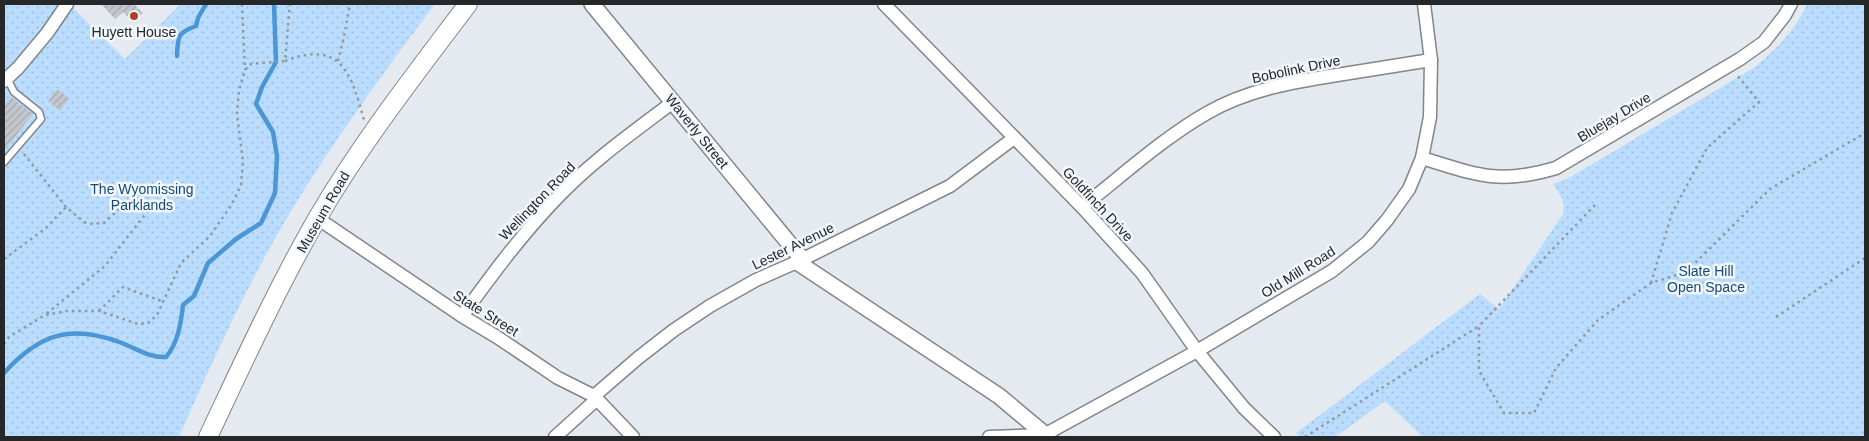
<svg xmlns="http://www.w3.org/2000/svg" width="1869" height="441" viewBox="0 0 1869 441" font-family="Helvetica,sans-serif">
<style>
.park{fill:url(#park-dots)}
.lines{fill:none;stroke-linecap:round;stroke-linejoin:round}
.stream{stroke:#4b96d6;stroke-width:4.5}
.building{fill:url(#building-hatch)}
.service-casing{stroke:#81868b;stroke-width:9}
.minor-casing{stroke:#81868b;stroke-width:15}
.tertiary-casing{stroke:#81868b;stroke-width:18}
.secondary-casing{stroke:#81868b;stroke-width:20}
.path{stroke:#93989b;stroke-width:2.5;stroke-dasharray:2.5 4;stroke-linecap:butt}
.service{stroke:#fff;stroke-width:6}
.minor{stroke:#fff;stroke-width:12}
.tertiary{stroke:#fff;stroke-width:15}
.secondary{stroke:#fff;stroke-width:18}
.poi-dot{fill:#aa4223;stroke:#f1f7fc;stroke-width:2}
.labels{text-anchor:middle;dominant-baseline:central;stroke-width:5;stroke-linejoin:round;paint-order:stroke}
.poi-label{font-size:14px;fill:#252729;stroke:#f1f7fc}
.street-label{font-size:14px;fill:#252729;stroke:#f1f7fc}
.park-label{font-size:14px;fill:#154b76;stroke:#f1f7fc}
</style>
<defs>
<pattern id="park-dots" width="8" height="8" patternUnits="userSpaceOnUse" patternTransform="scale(1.25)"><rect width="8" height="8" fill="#baddff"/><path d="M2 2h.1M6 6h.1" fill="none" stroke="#a0bedb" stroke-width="1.8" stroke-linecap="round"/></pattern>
<pattern id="building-hatch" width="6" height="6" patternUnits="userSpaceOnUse" patternTransform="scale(1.25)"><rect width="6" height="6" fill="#c1c7cc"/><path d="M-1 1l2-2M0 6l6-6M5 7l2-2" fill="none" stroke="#a6abaf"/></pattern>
</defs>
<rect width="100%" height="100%" fill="#e4eaef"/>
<!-- park -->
<g class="park">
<path d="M4 4H69L125 59 179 6 176 4H435C383 73 333 142 288 216 246 287 212 362 179 437H4Z"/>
<path d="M1807 4H1865V437H1423L1385 401 1335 437H1300L1296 433 1480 294 1499 309 1563 214C1566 201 1559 194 1553 184L1569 178 1755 67C1777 49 1795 30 1807 4Z"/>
</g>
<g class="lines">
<!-- stream -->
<g class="stream">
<path d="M177 56C178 36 177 33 196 26L198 18 206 4"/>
<path d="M4 373C40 333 71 324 122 343 137 349 150 358 166 357 178 343 181 323 183 305L194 296 208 263 236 239 261 223 275 193 277 156 273 132 256 104 262 87 276 62 274 4"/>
</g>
</g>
<!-- building -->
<g class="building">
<path d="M103 4H134L143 13 133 22 123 12 115 19 102 5Z"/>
<path d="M57 89 69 98 60 111 48 101Z"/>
<path d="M11 97 33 114 4 151V106Z"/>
</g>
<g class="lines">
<!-- service casing -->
<g class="service-casing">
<path id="service" d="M4 162 41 119 39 112 14 92 7 78"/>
</g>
<!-- minor casing -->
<g class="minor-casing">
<g id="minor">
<path d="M884 4 1082 207 1142 273 1197 351 1244 408 1274 437"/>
<path d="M4 81 18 68 48 32 67 4"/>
<path d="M1422 158C1477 175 1499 185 1556 168L1740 59 1764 42 1785 15 1791 4"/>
<path d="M1082 207C1123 175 1162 139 1207 113 1247 90 1292 82 1337 75 1369 70 1400 65 1431 60"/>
<path d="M317 218 462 316 497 337 558 378 594 396 633 437"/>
<path d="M462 316C491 276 519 238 553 202 588 164 632 133 673 102"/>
<path d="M594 396 638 358 674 330 710 306 756 280 797 262 950 186 1014 138"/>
<path d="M555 437 597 399"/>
<path d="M989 437 1044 435 1197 351 1332 271 1368 242 1387 220 1409 189 1422 158 1430 117 1431 60 1424 4"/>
</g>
</g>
<!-- tertiary casing -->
<g class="tertiary-casing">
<g id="tertiary">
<path d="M592 4 802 259"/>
<path d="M797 262 999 396 1048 437"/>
</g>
</g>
<!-- secondary casing -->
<g class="secondary-casing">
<path id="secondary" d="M208 437C243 363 277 288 318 217 362 142 416 73 468 4"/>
</g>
<!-- path -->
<g class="path">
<path d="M242 4 245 70"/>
<path d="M285 61C342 39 351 74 364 120"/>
<path d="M338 61 344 37 350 4"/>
<path d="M24 154 66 207 84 222 90 224 104 223 131 198 141 199 151 207 105 266 46 314"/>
<path d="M1595 205 1479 326V371L1504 413H1534L1556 368 1598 320 1651 283 1686 272 1770 189 1865 133"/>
<path d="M4 259 46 228 66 207"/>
<path d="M1651 283 1672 213 1707 148 1759 102 1737 75"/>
<path d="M99 311 123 287 164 302"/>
<path d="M1776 317 1865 258"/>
<path d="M4 344 9 337 45 315 67 311H99L138 324 148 323 157 315 181 263 210 236 232 204 241 185 243 162 237 114 239 90 245 70 251 64 285 61 290 4"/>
<path d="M1305 437 1479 326"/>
</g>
<!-- service -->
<use href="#service" class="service"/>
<!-- minor -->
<use href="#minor" class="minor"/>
<!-- tertiary -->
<use href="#tertiary" class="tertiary"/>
<!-- secondary -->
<use href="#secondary" class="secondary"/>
</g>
<!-- markers -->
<circle class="poi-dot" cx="134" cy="16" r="5"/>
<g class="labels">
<!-- poi labels -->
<g class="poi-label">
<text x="134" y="32">Huyett House</text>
</g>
<!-- street labels -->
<g class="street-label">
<text transform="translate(1296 69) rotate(-12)">Bobolink Drive</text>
<text transform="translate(1614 117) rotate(-31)">Bluejay Drive</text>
<text transform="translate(697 131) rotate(51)">Waverly Street</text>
<text transform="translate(537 201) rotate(-46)">Wellington Road</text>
<text transform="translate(1098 204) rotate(47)">Goldfinch Drive</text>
<text transform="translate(323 212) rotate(-60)">Museum Road</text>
<text transform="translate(793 246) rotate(-26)">Lester Avenue</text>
<text transform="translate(1298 272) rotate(-32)">Old Mill Road</text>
<text transform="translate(486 313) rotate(32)">State Street</text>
</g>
<!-- park labels -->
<g class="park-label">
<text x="142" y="189">The Wyomissing<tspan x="142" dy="16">Parklands</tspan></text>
<text x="1706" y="271">Slate Hill<tspan x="1706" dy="16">Open Space</tspan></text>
</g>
</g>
<!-- border -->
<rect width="1869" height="441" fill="none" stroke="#252729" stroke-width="10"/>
</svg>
